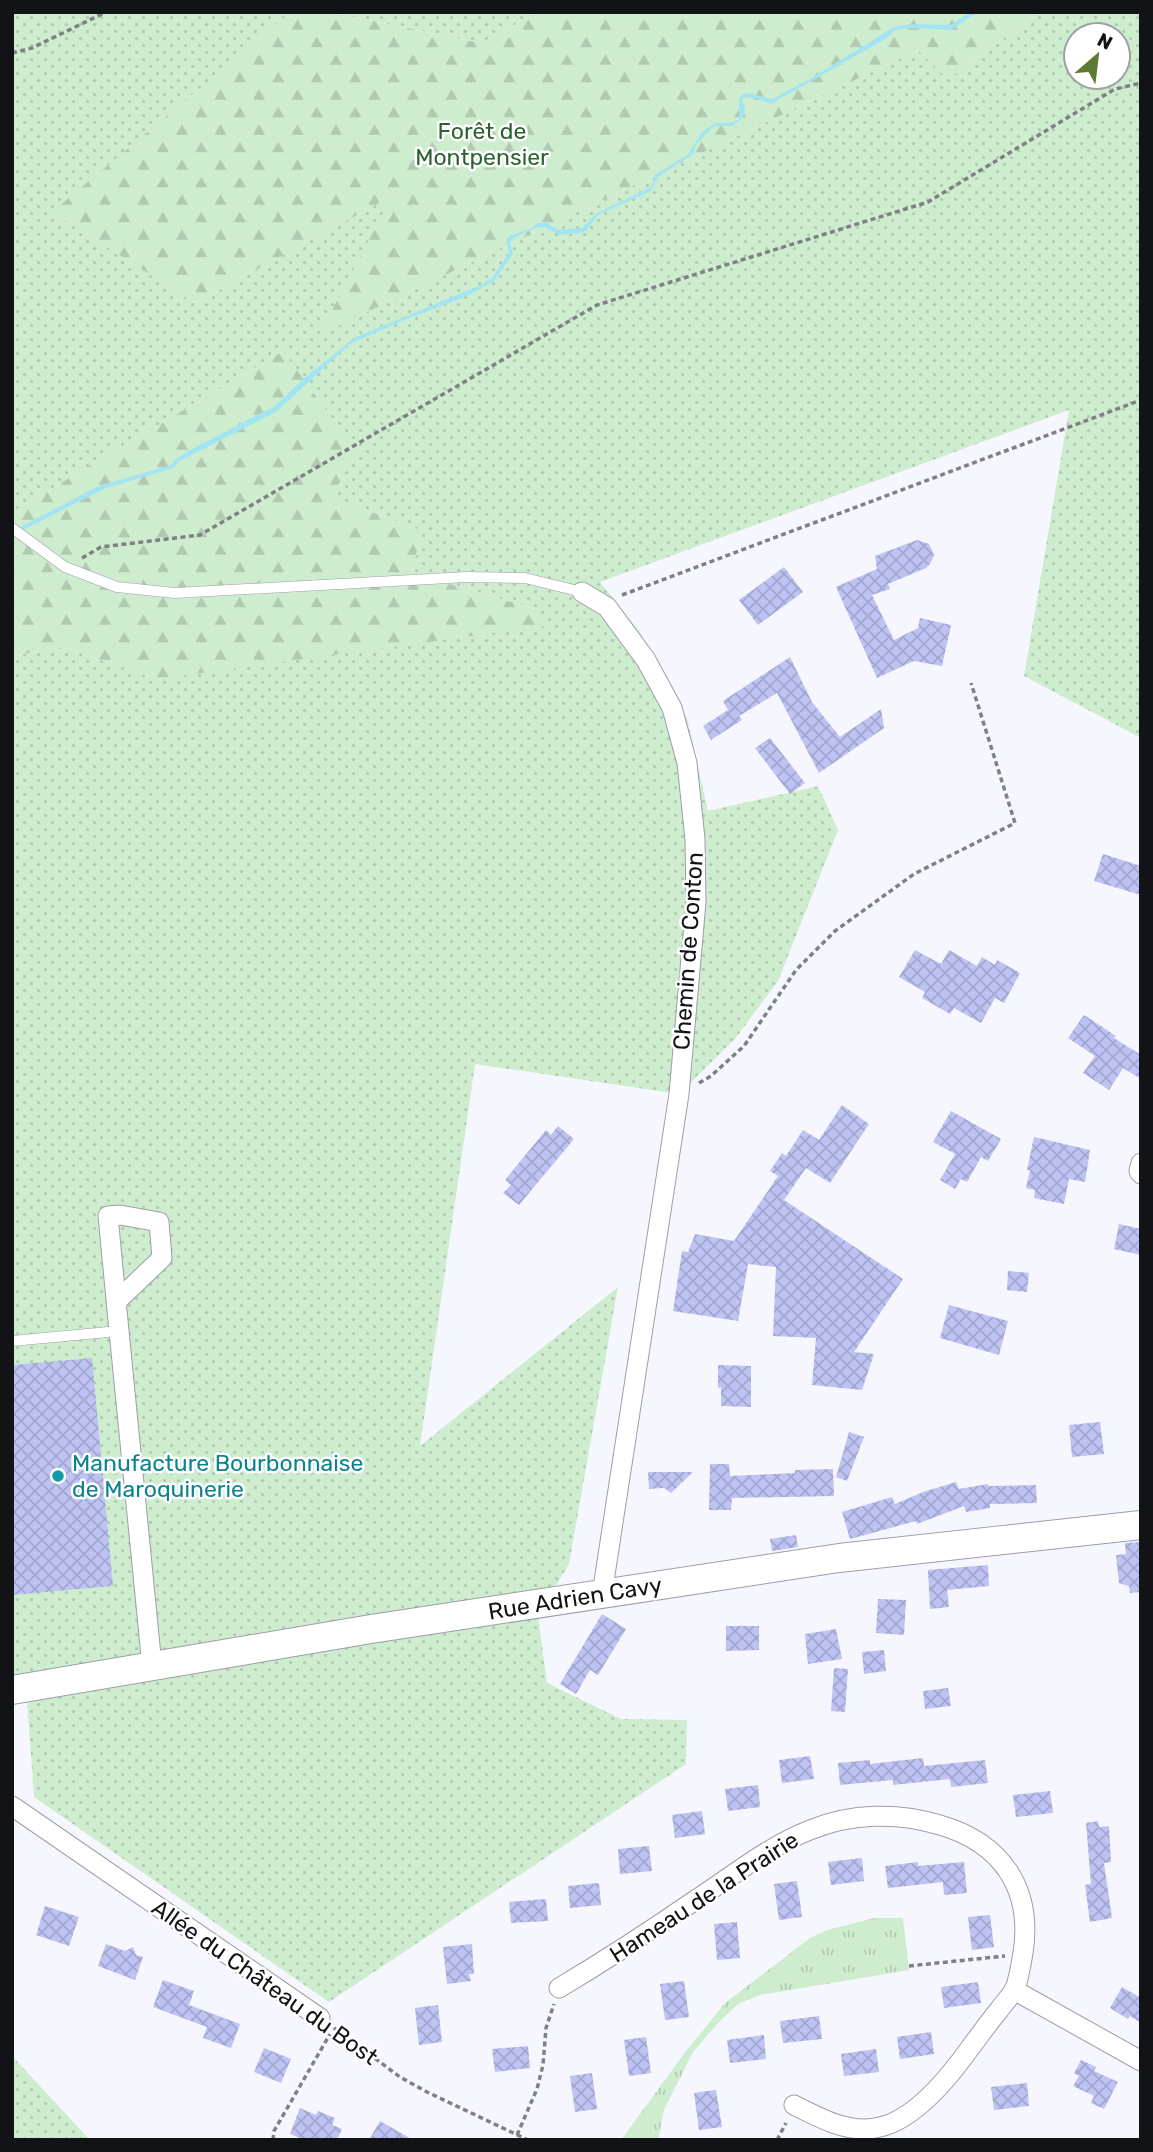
<svg xmlns="http://www.w3.org/2000/svg" width="1153" height="2152" viewBox="0 0 1153 2152" font-family="Rubik,sans-serif">
<style>
.grass{fill:url(#grass-dots);fill-rule:evenodd}
.forest{fill:url(#forest-firs)}
.park{fill:url(#park-tufts)}
.water{fill:#a2e4f1}
.building{fill:url(#building-cross-hatch)}
.lines{fill:none;stroke-linecap:round;stroke-linejoin:round}
.lane-casing{stroke:#9d9ea7;stroke-width:11}
.street-casing{stroke:#9d9ea7;stroke-width:21}
.secondary-casing{stroke:#9d9ea7;stroke-width:30}
.path{stroke:#7f8084;stroke-width:3.5;stroke-dasharray:5 3.5;stroke-linecap:butt}
.lane{stroke:#fff;stroke-width:10}
.street{stroke:#fff;stroke-width:19}
.secondary{stroke:#fff;stroke-width:28}
.culture-dot{fill:#0f9aa8;stroke:#fff;stroke-width:2.5}
.labels{text-anchor:middle;dominant-baseline:central;stroke-width:5;stroke-linejoin:round;paint-order:stroke}
.park-label{font-size:23px;fill:#2b6230;stroke:#fff}
.street-label{font-size:23px;fill:#121316;stroke:#fff}
.culture-label{font-size:23px;fill:#0d838f;stroke:#fff;text-anchor:start}
</style>
<defs>
<pattern id="grass-dots" width="8" height="8" patternUnits="userSpaceOnUse" patternTransform="scale(1.75)"><rect width="8" height="8" fill="#ceedcf"/><path d="M2 2h.1M6 6h.1" fill="none" stroke="#b0cab1" stroke-width="1.8" stroke-linecap="round"/></pattern>
<pattern id="forest-firs" width="22" height="20" patternUnits="userSpaceOnUse" patternTransform="scale(1.75)"><rect width="22" height="20" fill="#ceedcf"/><path d="M5 1l3.5 6h-7zM16 11l3.5 6h-7z" fill="#b0cab1"/></pattern>
<pattern id="park-tufts" width="24" height="20" patternUnits="userSpaceOnUse" patternTransform="scale(1.75)"><rect width="24" height="20" fill="#ceedcf"/><path d="M3 7l-1-3M5 7V3M7 7l1-3M15 17l-1-3M17 17v-4M19 17l1-3" fill="none" stroke="#b0cab1"/></pattern>
<pattern id="building-cross-hatch" width="8" height="8" patternUnits="userSpaceOnUse" patternTransform="scale(1.75)"><rect width="8" height="8" fill="#bec3f3"/><path d="M0 0l8 8M0 8l8-8" fill="none" stroke="#a2a7d0"/></pattern>
</defs>
<rect width="100%" height="100%" fill="#f6f7fe"/>
<!-- grass -->
<g class="grass">
<path d="M12 12H291L53 212 195 303 393 195 320 334 918 50 948 79 1040 12H1141V738L1024 676 1069 410 600 582 640 632 687 718 708 811 818 786 838 830 778 981 735 1039 679 1094 475 1064 420 1446 618 1287 569 1564 538 1616 547 1683 621 1719 687 1720 686 1764 329 2002 34 1797 27 1701 12 1704V656L63 647 157 679 539 610 412 573 420 530 331 497 283 351 12 512ZM1076 35H1118V77H1076Z"/>
<path d="M329 12H539L481 43Z"/>
<path d="M12 2056 90 2140H12Z"/>
</g>
<!-- forest -->
<g class="forest">
<path d="M291 12H329L481 43 539 12H1040L948 79 918 50 319 335 392 196 195 303 52 212Z"/>
<path d="M283 351 357 452 331 497 421 530 412 573 539 610 545 626 157 679 63 647 12 656V512Z"/>
</g>
<!-- park -->
<path class="park" d="M874 1918H903L909 1970 760 1995 738 2004 719 2022 693 2052 664 2110 658 2140H621L686 2051 725 2003 810 1938 827 1930Z"/>
<!-- water -->
<path class="water" d="M970 12H978L951 30 909 28 895 30 887 38 771 104 759 99 744 97 742 100 745 108 743 118 732 126H715L710 130 696 145 693 154 658 177 651 191 598 215 585 232 560 235 544 227H538L515 237 510 242 513 254 494 281 467 296 402 321 350 344 276 412 180 461 174 468 106 488 21 531 22 526 99 486 171 465 176 459 190 450 275 406 302 380 354 338 483 284 492 278 509 253 506 240 509 236 530 229 538 223H547L558 230 582 228 597 213 651 187 655 175 688 154 702 132 715 123H731L739 119V100L742 94 748 93 772 99 810 79 894 27 911 24 951 25Z"/>
<!-- building -->
<g class="building">
<path d="M917 540 929 544 934 555 930 564 926 568 888 584 890 589 872 595 894 640 918 628 920 618 951 625 942 666 914 661 877 678 836 587 877 569 875 556Z"/>
<path d="M784 567 803 592 758 625 739 600Z"/>
<path d="M790 657 812 702 840 737 881 709 884 728 819 773 777 693 739 716 742 720 711 740 703 726 728 710 723 701Z"/>
<path d="M770 738 805 783 790 794 755 748Z"/>
<path d="M1103 854 1141 866V895L1094 881Z"/>
<path d="M915 950 941 964 949 950 977 966 982 957 995 965 997 960 1020 973 1004 1003 995 998 981 1023 954 1008 950 1014 922 998 925 992 899 977Z"/>
<path d="M1084 1015 1116 1036 1114 1038 1141 1055V1079L1123 1068 1109 1090 1083 1073 1095 1056 1068 1038Z"/>
<path d="M842 1105 869 1124 830 1183 806 1168 784 1200 903 1279 854 1352 874 1354 862 1390 812 1385 816 1338 773 1336 776 1267 748 1264 738 1321 673 1311 682 1251 688 1252 695 1234 734 1241 778 1176 770 1171 782 1153 786 1156 803 1130 819 1140Z"/>
<path d="M951 1111 1001 1139 988 1161 981 1157 967 1182 961 1179 955 1189 940 1180 955 1154 933 1142Z"/>
<path d="M558 1126 574 1139 519 1205 503 1193 511 1185 505 1180 546 1130 551 1135Z"/>
<path d="M1034 1137 1090 1150 1085 1182 1069 1179 1064 1204 1034 1198 1035 1190 1026 1188 1030 1170H1027Z"/>
<path d="M1119 1224 1141 1229V1255L1114 1249Z"/>
<path d="M1008 1271 1029 1273 1027 1292 1007 1290Z"/>
<path d="M949 1305 1008 1321 999 1355 940 1338Z"/>
<path d="M92 1358 113 1586 12 1595V1365Z"/>
<path d="M718 1365 751 1366V1407L721 1406V1387L718 1388Z"/>
<path d="M1100 1422 1104 1454 1072 1457 1069 1425Z"/>
<path d="M849 1432 864 1437 847 1481 836 1477Z"/>
<path d="M710 1464H729L730 1476 795 1473V1470L833 1469 834 1496 732 1498 731 1510H709Z"/>
<path d="M648 1472H693L671 1493 664 1488 649 1489Z"/>
<path d="M956 1482 959 1489 988 1484V1486L1036 1485 1037 1503 990 1504V1508L966 1512 964 1506 917 1524 916 1521 850 1539 842 1512 892 1497 895 1504 923 1492Z"/>
<path d="M796 1535 798 1547 772 1551 770 1539Z"/>
<path d="M1141 1542V1592L1130 1593 1129 1586 1119 1583 1116 1555 1126 1554 1125 1543Z"/>
<path d="M988 1565 989 1586 947 1590 949 1607 930 1609 928 1570Z"/>
<path d="M878 1599 906 1600 904 1635 876 1633Z"/>
<path d="M602 1614 626 1629 598 1675 590 1670 576 1694 560 1684Z"/>
<path d="M726 1626H759V1650L726 1651Z"/>
<path d="M836 1629 842 1659 808 1664 805 1634Z"/>
<path d="M884 1650 886 1671 864 1674 862 1652Z"/>
<path d="M834 1668 848 1669 845 1712 831 1711Z"/>
<path d="M948 1688 951 1706 925 1709 923 1691Z"/>
<path d="M810 1756 814 1779 782 1783 779 1760Z"/>
<path d="M923 1758 924 1766 985 1760 988 1783 951 1787 950 1779 893 1785V1780L840 1785 838 1763 870 1760V1764Z"/>
<path d="M758 1785 760 1807 728 1811 725 1789Z"/>
<path d="M1050 1791 1053 1813 1016 1817 1013 1795Z"/>
<path d="M702 1811 705 1834 675 1838 672 1815Z"/>
<path d="M1098 1821 1099 1827 1109 1826 1111 1862 1104 1863 1112 1918 1090 1922 1085 1885 1091 1884 1086 1823Z"/>
<path d="M649 1846 652 1871 620 1874 618 1849Z"/>
<path d="M862 1858 864 1881 831 1885 828 1862Z"/>
<path d="M918 1862V1866L964 1862 967 1893 944 1895 943 1882 888 1888 885 1866Z"/>
<path d="M797 1881 802 1917 779 1920 774 1884Z"/>
<path d="M599 1883 601 1905 570 1908 568 1886Z"/>
<path d="M546 1899 548 1921 511 1923 509 1902Z"/>
<path d="M45 1906 79 1917 69 1946 36 1935Z"/>
<path d="M990 1915 994 1947 972 1950 968 1917Z"/>
<path d="M737 1922 740 1958 717 1960 714 1924Z"/>
<path d="M106 1944 125 1951 133 1947 136 1955 143 1957 135 1980 98 1966Z"/>
<path d="M472 1944 474 1974H469L471 1981 447 1984 443 1947Z"/>
<path d="M163 1980 194 1991 189 2005 240 2024 231 2048 203 2038 207 2027 153 2007Z"/>
<path d="M684 1981 689 2017 665 2020 660 1984Z"/>
<path d="M978 1982 981 2003 944 2008 941 1987Z"/>
<path d="M1122 1987 1141 1998V2023L1130 2016 1128 2019 1110 2008Z"/>
<path d="M438 2005 442 2042 419 2045 415 2008Z"/>
<path d="M819 2016 822 2039 783 2043 780 2021Z"/>
<path d="M931 2032 934 2054 900 2059 897 2037Z"/>
<path d="M764 2035 766 2059 730 2063 727 2040Z"/>
<path d="M646 2037 651 2073 629 2076 624 2040Z"/>
<path d="M528 2046 530 2068 495 2072 492 2049Z"/>
<path d="M264 2048 291 2059 281 2083 254 2072Z"/>
<path d="M876 2049 879 2072 844 2076 841 2054Z"/>
<path d="M1081 2060 1096 2067 1094 2071 1118 2082 1104 2109 1091 2103 1094 2096 1073 2086 1079 2076 1074 2073Z"/>
<path d="M592 2073 597 2109 575 2112 570 2076Z"/>
<path d="M1027 2083 1029 2106 994 2110 991 2087Z"/>
<path d="M716 2090 722 2127 699 2130 694 2093Z"/>
<path d="M300 2108 316 2115 318 2111 335 2118 332 2125 342 2129 337 2140H305L290 2134Z"/>
<path d="M380 2121 413 2140H369Z"/>
</g>
<g class="lines">
<!-- lane casing -->
<g class="lane-casing">
<g id="lane">
<path d="M12 528 65 567 117 587 175 593 466 577 525 578 582 592"/>
<path d="M12 1341 119 1331"/>
</g>
</g>
<!-- street casing -->
<g class="street-casing">
<g id="street">
<path d="M582 592 607 607 646 660 672 708 687 763 695 839 696 902 679 1094 602 1594"/>
<path d="M1141 1163 1139 1171 1141 1174"/>
<path d="M116 1302 162 1258 159 1222 120 1215 108 1216 119 1331 152 1666"/>
<path d="M12 1806 320 2018"/>
<path d="M559 1988C606 1960 652 1930 697 1899 734 1875 769 1846 810 1830 851 1813 898 1812 940 1825 1002 1843 1033 1889 1023 1953 1021 1964 1019 1978 1015 1989 1011 1996 1004 2003 999 2010 989 2022 980 2035 970 2048 950 2076 915 2119 880 2127 850 2135 820 2118 794 2105"/>
<path d="M1014 1990 1141 2061"/>
</g>
</g>
<!-- secondary casing -->
<g class="secondary-casing">
<path id="secondary" d="M12 1690 371 1629 839 1558 1141 1525"/>
</g>
<!-- path -->
<g class="path">
<path d="M12 53 32 48 106 12"/>
<path d="M82 558 101 547 200 535 597 305 928 202 1115 89 1141 83"/>
<path d="M622 595 1141 400"/>
<path d="M699 1083 711 1076 744 1046 796 970 835 931 914 874 1015 823 971 683"/>
<path d="M909 1966 1005 1956"/>
<path d="M334 2028 400 2077 427 2092 528 2140"/>
<path d="M517 2135 537 2089 543 2065 546 2028 554 2004"/>
<path d="M273 2140 274 2131 330 2034"/>
<path d="M777 2140 786 2123"/>
</g>
<!-- lane -->
<use href="#lane" class="lane"/>
<!-- street -->
<use href="#street" class="street"/>
<!-- secondary -->
<use href="#secondary" class="secondary"/>
</g>
<!-- markers -->
<circle class="culture-dot" cx="58" cy="1476" r="7"/>
<g class="labels">
<!-- park labels -->
<g class="park-label">
<text x="482" y="131">Forêt de<tspan x="482" dy="26">Montpensier</tspan></text>
</g>
<!-- street labels -->
<g class="street-label">
<text transform="translate(688 951) rotate(-86)">Chemin de Conton</text>
<text transform="translate(575 1598) rotate(-9)">Rue Adrien Cavy</text>
<text transform="translate(704 1897) rotate(-33)">Hameau de la Prairie</text>
<text transform="translate(265 1982) rotate(35)">Allée du Château du Bost</text>
</g>
<!-- culture labels -->
<g class="culture-label">
<text x="72" y="1463">Manufacture Bourbonnaise<tspan x="72" dy="26">de Maroquinerie</tspan></text>
</g>
</g>
<!-- border -->
<rect width="1153" height="2152" fill="none" stroke="#121316" stroke-width="28"/>
<!-- north arrow -->
<g transform="translate(1097 56) rotate(28)"><circle r="33" fill="#ffffff" stroke="#a0a1a2" stroke-width="2"/>
<path d="M0-5L12 26L0 18L-12 26Z" fill="#5e7c31"/>
<text y="-10" font-size="19" font-weight="bold" text-anchor="middle" fill="#121316">N</text>
</g>
</svg>
